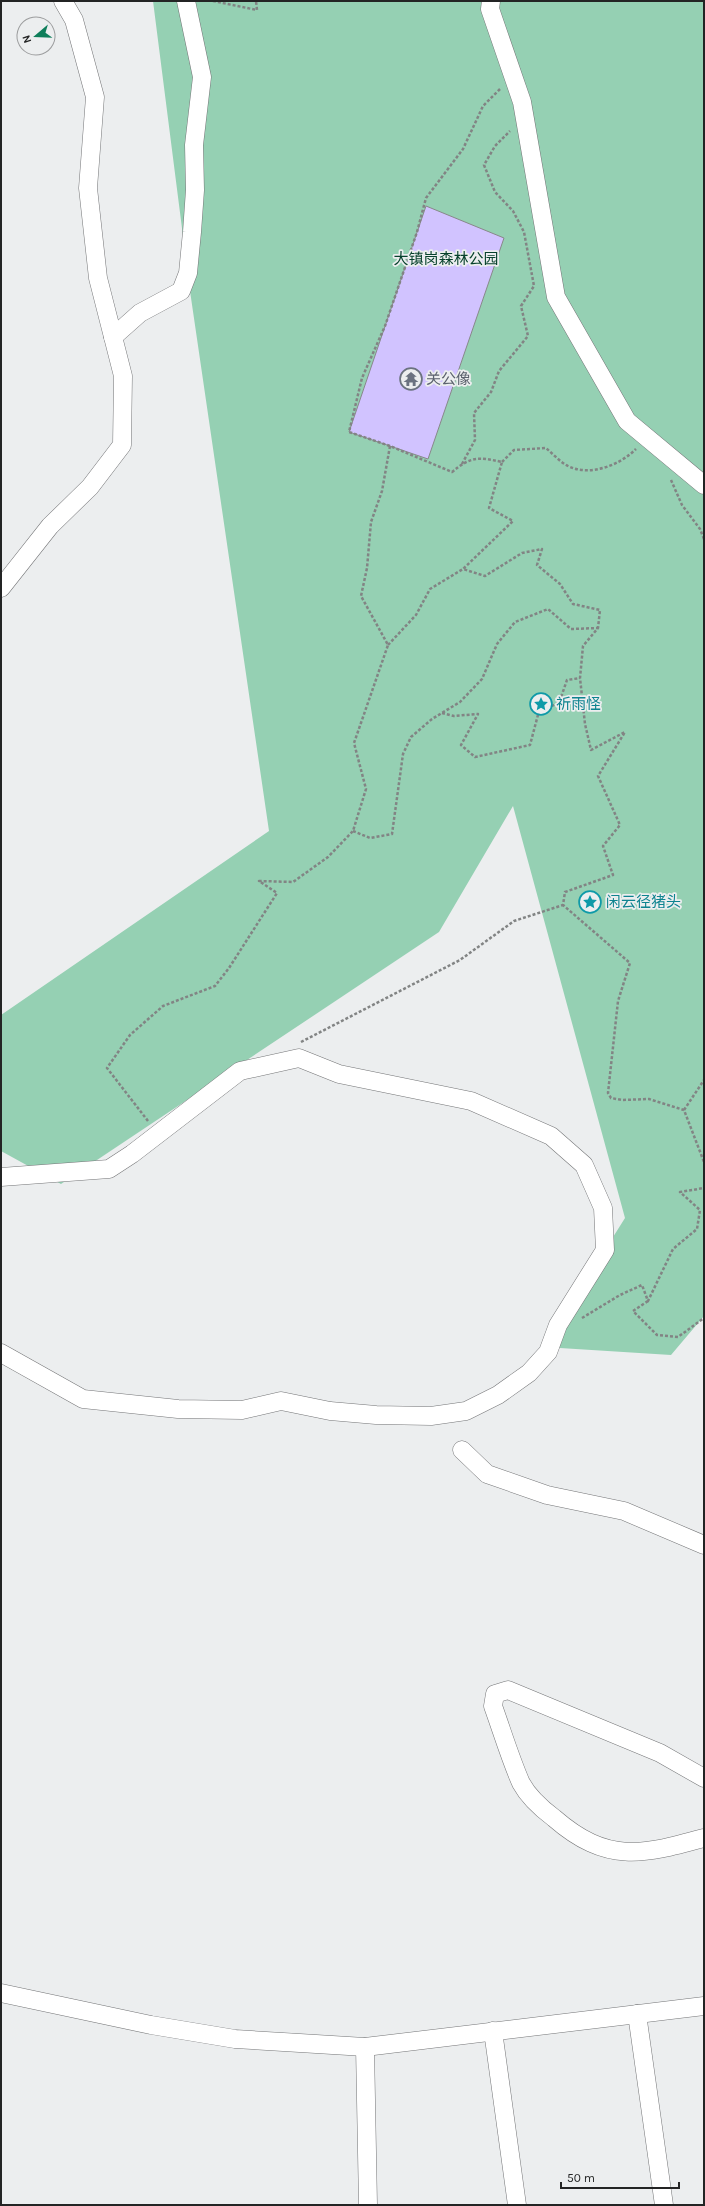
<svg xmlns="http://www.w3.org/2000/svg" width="705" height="2206" viewBox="0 0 705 2206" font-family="Karla,'Noto Sans SC',sans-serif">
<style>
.green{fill:#95d0b3}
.building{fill:#d1c3ff;stroke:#88888a}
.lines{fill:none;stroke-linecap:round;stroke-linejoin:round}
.minor-casing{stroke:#747577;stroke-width:19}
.path{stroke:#828484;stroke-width:2.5;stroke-dasharray:3 2;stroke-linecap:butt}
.minor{stroke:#fff;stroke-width:18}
.labels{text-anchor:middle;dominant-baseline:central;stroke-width:3.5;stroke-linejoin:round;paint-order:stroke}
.park-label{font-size:15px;fill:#07412c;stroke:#eceeef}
.worship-label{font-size:15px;fill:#5b616d;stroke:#eceeef;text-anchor:start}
.culture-label{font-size:15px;fill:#0d838f;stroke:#eceeef;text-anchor:start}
</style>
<rect width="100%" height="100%" fill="#eceeef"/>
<!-- green -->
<path class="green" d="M153 1H704V1316L671 1355 544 1347 625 1218 513 806 439 932 61 1184 1 1151V1015L269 831 190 291Z"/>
<!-- building -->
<path class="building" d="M426 206 504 238 428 459 349 432Z"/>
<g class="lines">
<!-- minor casing -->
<g class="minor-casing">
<g id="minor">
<path d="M491 1 490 9 522 102 556 297 627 421 704 485"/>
<path d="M113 337 140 313 181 291 188 273 192 232 195 190 194 145 202 77 186 1"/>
<path d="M1 588 50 526 90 487 122 445 123 376 98 278 88 188 95 97 74 20 63 1"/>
<path d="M1 1177 109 1169 132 1154 240 1071 299 1058 339 1074 471 1101 551 1136 584 1165 603 1208 605 1250 558 1325 548 1352 529 1373 498 1395 466 1411 431 1416 376 1415 330 1411 281 1401 242 1410 178 1409 83 1399 1 1353"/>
<path d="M462 1450 487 1474 547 1495 624 1511 704 1545"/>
<path d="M704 1778 660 1753 508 1690 495 1694 493 1706C502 1731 510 1758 521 1783 528 1796 542 1809 554 1818 607 1864 642 1855 704 1838"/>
<path d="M1 1993 151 2025 235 2039 365 2047 704 2006"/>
<path d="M637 2014 664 2205"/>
<path d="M493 2031 517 2205"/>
<path d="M365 2047 368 2205"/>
</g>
</g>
<!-- path -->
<g class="path">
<path d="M213 1 257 10 256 1"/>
<path d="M500 89 483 106 463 149 426 198 417 232 385 326 362 378 349 432 390 446 452 472C471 456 479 457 502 462L489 508 513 521 463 569 485 576 522 553 542 549 537 565 560 584 573 604 600 610 598 628 583 646 580 678 585 724 591 750 625 732 598 776 620 825 603 846 613 875 565 892 563 905 630 963 618 1001 608 1093 611 1098 622 1100 649 1099 684 1110 704 1162"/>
<path d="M502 462 514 450 546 448C553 454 560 462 568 466 590 477 620 465 636 449"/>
<path d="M462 464 475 440 474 413 491 392 499 371 528 336 521 306 534 286 524 232 513 211 495 192 484 165 495 146 510 131"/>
<path d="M671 480 682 505 700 529 704 539"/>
<path d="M388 645 416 615 430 589 463 569"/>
<path d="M442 713 454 716 478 714 461 745 475 757 530 745 539 711 559 703 567 680 580 678"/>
<path d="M353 831 370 838 392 834 403 754 411 737 432 719 460 702 482 679 497 644 515 622 548 609 571 629 598 628"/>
<path d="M301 1042 460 960 514 921 563 905"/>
<path d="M684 1110 704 1080"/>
<path d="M148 1121 107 1068 130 1035 163 1006 215 986 229 968 277 893 259 881 293 882 328 857 353 831 366 789 354 743 388 645 361 596 367 568 371 522 382 491 390 446"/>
<path d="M648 1301 633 1311 657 1335 678 1337 704 1318"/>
<path d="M582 1318 620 1295 642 1285 648 1301 673 1249 697 1229 700 1210 680 1192 704 1188"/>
</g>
<!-- minor -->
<use href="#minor" class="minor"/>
</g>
<!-- icons -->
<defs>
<g id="temple-ring" transform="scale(1.15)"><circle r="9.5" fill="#eceeef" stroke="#6b7280" stroke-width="1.5"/><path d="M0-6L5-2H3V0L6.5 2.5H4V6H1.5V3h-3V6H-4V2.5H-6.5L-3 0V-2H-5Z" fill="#6b7280"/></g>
<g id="sight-ring" transform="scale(1.15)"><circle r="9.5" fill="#eceeef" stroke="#0f9aa8" stroke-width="1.5"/><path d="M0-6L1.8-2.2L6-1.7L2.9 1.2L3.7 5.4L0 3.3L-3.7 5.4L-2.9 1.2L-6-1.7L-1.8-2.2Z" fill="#0f9aa8"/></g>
</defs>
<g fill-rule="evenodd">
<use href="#temple-ring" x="411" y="379"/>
<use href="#sight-ring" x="541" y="704"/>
<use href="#sight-ring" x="590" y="902"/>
</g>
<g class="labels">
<!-- park labels -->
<g class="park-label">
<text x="446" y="259">大镇岗森林公园</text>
</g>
<!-- worship labels -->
<g class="worship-label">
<text x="426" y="379">关公像</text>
</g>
<!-- culture labels -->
<g class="culture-label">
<text x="556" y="704">祈雨怪</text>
<text x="606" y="902">闲云径猪头</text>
</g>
</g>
<!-- border -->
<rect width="705" height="2206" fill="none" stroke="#232424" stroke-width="4"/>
<!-- north arrow -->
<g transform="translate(36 36) rotate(251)"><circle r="19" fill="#eceeef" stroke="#9c9d9e"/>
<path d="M0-3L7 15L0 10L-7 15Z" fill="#0e7e5a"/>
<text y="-6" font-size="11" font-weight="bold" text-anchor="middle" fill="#232424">N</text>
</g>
<!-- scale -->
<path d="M561 2182v6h118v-6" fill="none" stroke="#232424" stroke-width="2"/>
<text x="567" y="2182" font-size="12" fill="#232424" stroke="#eceeef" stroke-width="3" paint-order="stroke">50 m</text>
</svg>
